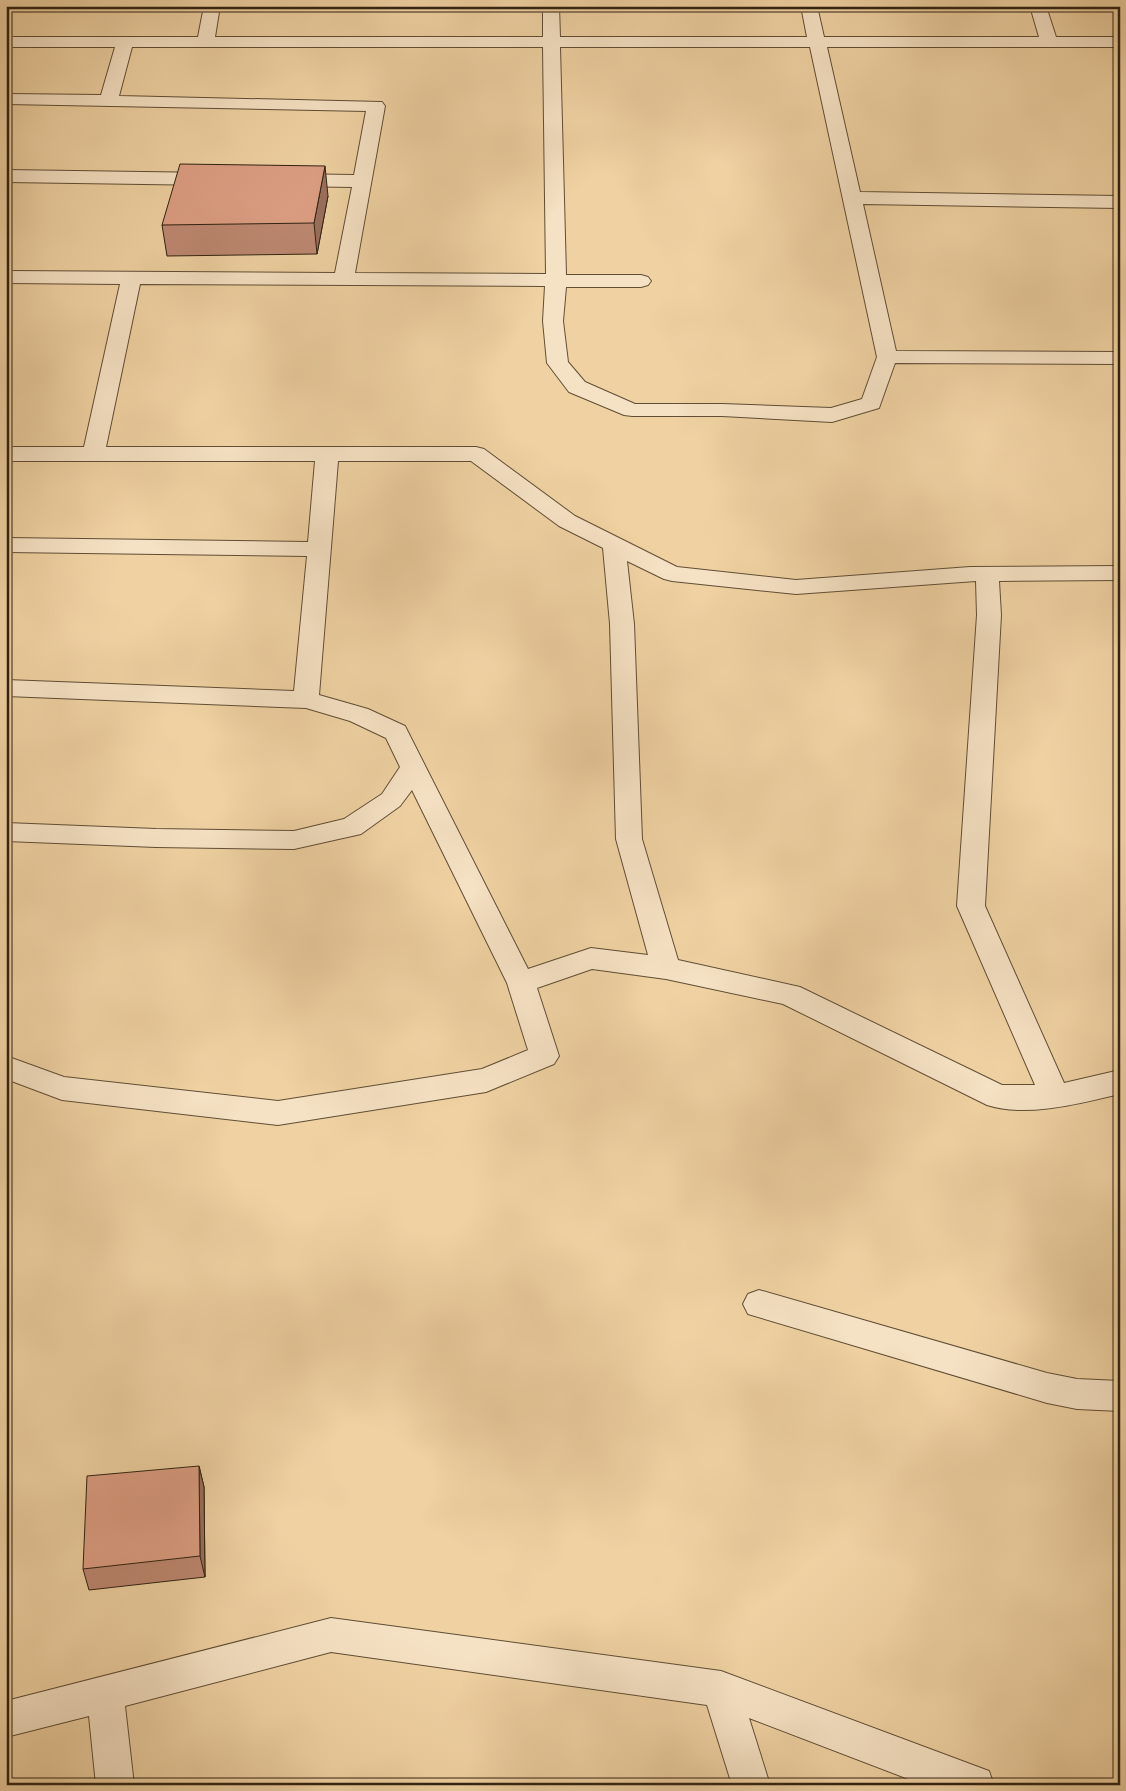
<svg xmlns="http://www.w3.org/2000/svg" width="1126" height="1791" viewBox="0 0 1126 1791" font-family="'Libre Bodoni',serif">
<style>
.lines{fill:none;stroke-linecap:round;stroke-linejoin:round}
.street-casing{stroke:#604e35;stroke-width:2}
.street{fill:#f5e1c3;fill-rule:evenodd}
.wall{fill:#bd8871;stroke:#302311}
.shaded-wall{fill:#9a6f5c;stroke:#302311}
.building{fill:#dc9e83;stroke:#302311}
</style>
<rect width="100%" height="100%" fill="#efd1a2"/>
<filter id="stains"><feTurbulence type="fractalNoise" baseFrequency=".004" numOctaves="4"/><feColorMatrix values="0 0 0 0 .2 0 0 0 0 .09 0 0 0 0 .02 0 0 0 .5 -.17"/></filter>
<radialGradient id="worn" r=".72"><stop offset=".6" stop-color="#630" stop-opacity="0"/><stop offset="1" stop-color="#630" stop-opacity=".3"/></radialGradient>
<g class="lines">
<!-- street casing -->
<g class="street-casing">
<g id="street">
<path d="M204 6H220L215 37H543V6H559L560 37H807L801 6H817L824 37H1039L1030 6H1046L1056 37H1120V47H827L860 192 1120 196V208L863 204 896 351 1120 352V364L895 363 879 408 832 422 722 416H632L624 415 569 392 547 363 543 321 545 286 140 284 106 447H476L484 449 575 516 677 567 796 580 970 567 1120 566V580L999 581 1001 615 985 906 1064 1083 1120 1070V1094C1081 1103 1027 1118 987 1105L783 1004 666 979 592 969 537 988 559 1056 554 1064 486 1092 278 1125 62 1100 6 1079V1056L64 1077 278 1101 482 1069 528 1050 507 983 412 790 400 806 361 834 294 849 156 847 6 841V823L156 829 294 831 344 819 382 794 400 767 386 738 350 721 306 708 6 696V680L294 691 307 556 6 552V538L308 542 315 461H6V447H84L120 284 6 283V271L335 273 352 187 290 186 283 184 281 180 283 176 290 174 354 175 366 111 6 104V94L101 95 115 47H6V37H198ZM132 47H543L546 274 355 273 385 106 382 102 119 96ZM560 47H810L877 357 862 399 831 408 722 404H635L585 382 568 362 563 321 566 287H641L648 285 651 281 648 277 641 275H566ZM338 461H471L559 526 603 548 610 624 616 839 648 955 591 948 528 969 405 726 368 709 319 695ZM627 561 664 579 672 581 796 594 976 581 977 615 957 906 1035 1085H1002L800 987 678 960 642 839 634 624Z"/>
<path d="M6 170 212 173 219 175 221 179 219 183 212 185 6 182Z"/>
<path d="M759 1290 1047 1373 1077 1379 1120 1381V1411L1077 1409 1047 1403 748 1314 743 1304 748 1294Z"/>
<path d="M331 1618 721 1671 989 1771 994 1785H924L749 1718 770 1785H732L707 1705 331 1652 125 1706 134 1785H96L89 1716 6 1737V1701Z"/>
</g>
</g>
<!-- street -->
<use href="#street" class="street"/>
</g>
<!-- wall -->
<g class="wall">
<path d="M328 196 317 254 167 256 162 225Z"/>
<path d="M199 1466 204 1487 205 1577 89 1590 83 1569Z"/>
</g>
<!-- shaded-wall -->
<g class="shaded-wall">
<path d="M325 166 328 196 317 254 314 223Z"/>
<path d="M199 1466 204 1487 205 1577 200 1556Z"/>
</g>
<!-- building -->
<g class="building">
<path d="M180 164 325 166 314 223 162 225Z"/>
<path d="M199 1466 200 1556 83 1569 87 1476Z"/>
</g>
<!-- margin -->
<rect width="1126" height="1791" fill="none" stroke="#efd1a2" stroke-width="25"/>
<rect x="8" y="8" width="1111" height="1776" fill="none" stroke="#302311" stroke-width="2.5"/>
<rect x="12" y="12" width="1101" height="1766" fill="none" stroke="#302311"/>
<rect width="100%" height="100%" filter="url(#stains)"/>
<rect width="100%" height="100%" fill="url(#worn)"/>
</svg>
